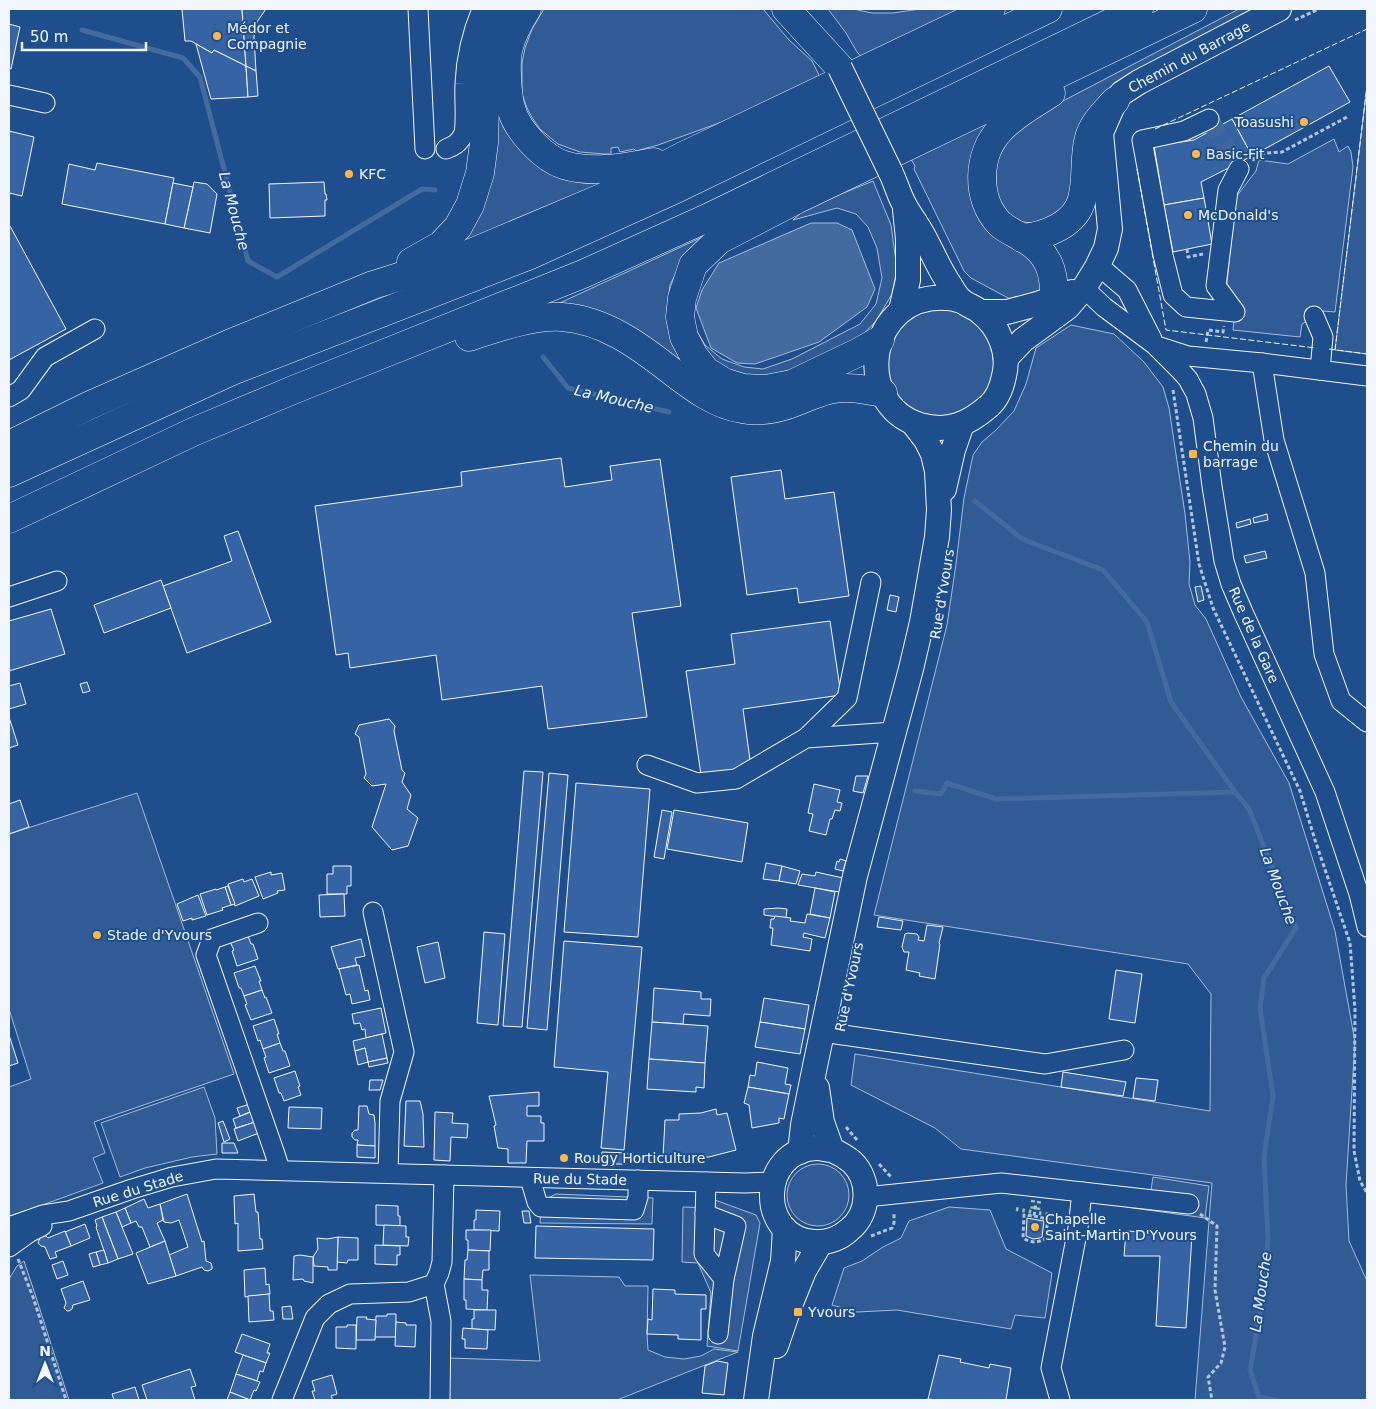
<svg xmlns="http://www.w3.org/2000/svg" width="1376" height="1409" viewBox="0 0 1376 1409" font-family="'DejaVu Sans',sans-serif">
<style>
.built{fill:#305b95;stroke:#a8bbd7}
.water{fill:#446ba0;stroke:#a8bbd7}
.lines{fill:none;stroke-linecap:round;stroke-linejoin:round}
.stream{stroke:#446ba0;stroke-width:5}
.building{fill:#3563a3;stroke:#f2f6ff}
.minor-tunnel{stroke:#3f679d;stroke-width:19;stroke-dasharray:19 9;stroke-linecap:butt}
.minor-casing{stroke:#f2f6ff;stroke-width:21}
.major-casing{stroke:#f2f6ff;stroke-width:26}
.highway-casing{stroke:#f2f6ff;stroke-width:29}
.path{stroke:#b3c4dc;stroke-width:3;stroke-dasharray:4 2.5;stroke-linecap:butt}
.minor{stroke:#1f4e8c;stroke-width:19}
.major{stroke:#1f4e8c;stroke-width:24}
.highway{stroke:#1f4e8c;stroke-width:28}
.major-bridge-casing{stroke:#f2f6ff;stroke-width:26;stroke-linecap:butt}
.major-bridge{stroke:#1f4e8c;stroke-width:24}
.hedge{stroke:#97c8a6;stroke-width:4;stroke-dasharray:2.5 4;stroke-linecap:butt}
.fence{stroke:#f2f6ff;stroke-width:1;stroke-dasharray:6 2.5;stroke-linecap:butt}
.poi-dot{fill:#ffb74d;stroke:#1f4e8c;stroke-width:2}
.labels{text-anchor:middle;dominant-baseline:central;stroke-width:4;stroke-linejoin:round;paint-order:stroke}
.poi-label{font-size:14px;fill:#f2f6ff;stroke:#1f4e8c;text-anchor:start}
.street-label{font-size:14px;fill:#f2f6ff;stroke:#1f4e8c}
.water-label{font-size:15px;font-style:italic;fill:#f2f6ff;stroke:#1f4e8c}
</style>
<rect width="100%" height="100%" fill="#1f4e8c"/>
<!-- built -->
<g class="built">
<path d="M544 9H763L789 40 812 61 821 79 747 113 658 145 636 151 634 149 620 152 618 147 611 148V154H604L580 152 558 144 540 129 533 119 527 108 522 94V63L525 48 532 29Z"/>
<path d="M828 9H853L872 13H893L920 9H967L863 59 857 52 846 33Z"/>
<path d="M1239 9H1252L1127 75 1102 94 1096 101 1088 114 1071 193 1065 205 1051 218 1033 223 1023 222 1015 219 1002 207 996 191V162L1011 136 1040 113Z"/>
<path d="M1367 86V354L1335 350Z"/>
<path d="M493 108 611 181 455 245Z"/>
<path d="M998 116 975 156 1029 251 1047 293 1010 299 971 278 964 271 914 169 915 166 911 159Z"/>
<path d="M1334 139 1339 152 1348 146 1351 152 1353 167 1335 312 1323 311 1302 324 1300 337 1233 330 1235 312 1226 292 1236 197 1256 171 1259 160 1288 164Z"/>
<path d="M873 181 891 225 897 269 892 294 876 321 858 340 825 356 771 377H750L727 371 710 359 700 345 694 326 705 345 722 359 744 367 763 369 792 359 860 324 876 304 882 278 877 248 868 227 856 214 837 208 793 220 802 212 841 194Z"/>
<path d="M709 234 682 261 670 285 667 311 701 381 551 307Z"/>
<circle cx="941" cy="363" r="54"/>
<path d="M1071 325 1114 334 1144 362 1163 387 1169 408 1185 514 1190 562 1189 584 1195 605 1206 619 1241 697 1289 783 1335 931 1355 1042 1346 1185 1349 1241 1367 1281V1400H1195L1212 1183 961 1149 935 1128 851 1085 855 1054 1210 1111 1211 994 1188 964 874 915 947 625 956 564 964 498 973 455 982 442 995 431 1014 411 1026 384 1036 348Z"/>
<path d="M137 793 234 1074 94 1122 105 1153 93 1158 103 1183 12 1216 9 1215V1087L31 1079 9 1009V834Z"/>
<path d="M204 1087 215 1118 217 1154 192 1157 145 1168 120 1177 101 1123Z"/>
<circle cx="818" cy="1195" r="31"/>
<path d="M1153 1177 1209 1186 1205 1218 1126 1207 1127 1201 1151 1190Z"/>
<path d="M556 1194 653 1198 652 1224 540 1223 541 1207 544 1200Z"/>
<path d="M715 1200 756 1215 760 1223 738 1351 707 1346 711 1293 698 1263 682 1262 683 1207 712 1208Z"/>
<path d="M949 1207 990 1210 1006 1249 1052 1273 1045 1318 1015 1315 1011 1329 897 1310 857 1312 832 1305 844 1268 862 1261 883 1247 901 1238 909 1221Z"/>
<path d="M24 1261 35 1294 69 1400H9V1279L17 1266Z"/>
<path d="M530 1275 619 1277 625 1286H648L647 1334 648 1350 665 1357 684 1359 701 1356 714 1349 738 1352 617 1400H448L449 1358 540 1361Z"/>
</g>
<!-- water -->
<path class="water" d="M811 223H837L852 230 875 289 867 307 819 342 755 364 737 363 711 348 696 308 702 290 719 263Z"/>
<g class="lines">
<!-- stream -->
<g class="stream">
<path d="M82 30 183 58 200 77 248 261 277 277 422 189 435 190"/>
<path d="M543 357 568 388 669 412"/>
<path d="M975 501 1022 539 1103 570 1147 622 1171 702 1235 792 1249 809 1296 928 1264 978 1260 1008 1273 1096 1264 1157 1268 1240 1261 1306 1250 1370 1259 1397 1276 1400"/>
<path d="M915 791 941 794 947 783 996 799 1235 792"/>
</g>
</g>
<!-- building -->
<g class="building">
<path d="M182 9H242L246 66 214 50 212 53 191 41H185Z"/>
<path d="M242 9H266L257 22 255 30 254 37 256 71 246 66Z"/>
<path d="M9 24 20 27 11 69 9 68Z"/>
<path d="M196 44 212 53 214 50 246 66 248 97 211 99Z"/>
<path d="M246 66 256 71 258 96 248 97Z"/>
<path d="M1329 66 1350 102 1252 156 1232 119Z"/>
<path d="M1232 119 1252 156 1201 182 1204 198 1164 205 1154 146 1194 140Z"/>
<path d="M9 131 34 137 22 196 9 193Z"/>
<path d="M97 163 174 178 165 224 62 204 69 164 95 170Z"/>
<path d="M194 182 207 184 217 194 210 233 184 228Z"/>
<path d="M324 182 325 194H326L327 200H325V216L270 218 269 184Z"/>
<path d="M173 183 193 187 184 228 165 224Z"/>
<path d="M1204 198 1212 244 1173 252 1164 205Z"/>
<path d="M9 226H10L66 329 9 360Z"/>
<path d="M561 458 565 487 612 480 610 466 660 459 681 606 632 613 647 717 548 729 542 686 442 700 436 655 350 668 348 653 336 655 315 506 462 486 461 472Z"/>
<path d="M781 470 785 499 834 492 849 596 799 603 797 588 747 595 731 477Z"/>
<path d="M1267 514 1268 520 1254 523 1253 518Z"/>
<path d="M1250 519 1251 524 1237 528 1236 523Z"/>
<path d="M238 531 271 622 187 653 163 586 232 561 224 536Z"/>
<path d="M1265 551 1267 558 1246 563 1244 556Z"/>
<path d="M161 580 171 608 104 633 94 605Z"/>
<path d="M1201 586 1204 600 1198 602 1195 587Z"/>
<path d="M890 595 899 597 896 612 887 610Z"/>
<path d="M51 609 65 654 9 671V621Z"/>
<path d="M830 621 841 695 743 709 751 767 701 775 686 671 735 664 731 634Z"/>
<path d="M87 682 90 691 83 693 80 684Z"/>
<path d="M20 683 26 704 9 709V686Z"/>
<path d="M9 717 18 745 9 748Z"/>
<path d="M389 719 395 726 394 731 402 770 405 773 402 782 411 795 407 809 418 818 408 846 392 850 372 827 386 784 372 786 364 778 366 774 359 737 355 734 359 725Z"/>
<path d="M524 771 543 772 522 1027 503 1026Z"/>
<path d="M549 773 568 775 547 1030 527 1028Z"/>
<path d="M856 776H868L863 793 853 791Z"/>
<path d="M576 783 650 789 638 937 564 932Z"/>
<path d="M814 784 840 790 837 802 842 803 840 811 835 810 832 819H830L826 835 809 831 813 814 808 813Z"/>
<path d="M20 800 29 827 9 834V804Z"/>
<path d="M662 810 672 812 664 859 654 857Z"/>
<path d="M674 810 748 823 742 862 667 849Z"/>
<path d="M840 859 846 861 843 871 835 869 837 861 839 862Z"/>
<path d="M766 863 782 866 779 881 763 879Z"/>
<path d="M333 866H351V886H347V894H327V874H333Z"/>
<path d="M782 866 800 871 796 884 779 881Z"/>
<path d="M271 872V875L282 873 285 890 277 891 278 893 263 899 255 877Z"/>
<path d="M816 872 843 878 839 892 798 885 802 874 815 876Z"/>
<path d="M243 879 244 882 252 879 259 896 235 906 228 884Z"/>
<path d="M228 886 235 904 231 905 225 887Z"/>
<path d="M225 887 231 905 222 908 223 910 207 915 200 894 216 889V890Z"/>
<path d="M815 888 835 892 830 918 810 914Z"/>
<path d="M344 894 345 916 320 917 319 895Z"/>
<path d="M198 895 206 916 192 920V918L183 921 177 904Z"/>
<path d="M778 908 787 909 786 918 764 915V909Z"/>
<path d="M807 914 830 918 825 938 804 933 803 937 812 939 810 951 771 945 773 928H770L771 919H774L775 916 791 918 790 921 805 923Z"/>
<path d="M879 917 903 921 901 930 877 927Z"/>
<path d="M927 925 943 927 939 943 940 944 935 979 919 976 920 973 906 970 909 952H904L902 947 905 934 908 933 917 934 919 937 918 940 924 941Z"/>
<path d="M484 932 505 934 498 1025 477 1023Z"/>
<path d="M248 936 251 944H253L258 959 237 966 232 951 234 950 230 942Z"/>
<path d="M361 939 365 956 355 958 357 965 338 969 331 947Z"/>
<path d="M564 941 642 947 624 1150 601 1148 608 1072 554 1067Z"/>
<path d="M438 942 445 978 425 983 417 947Z"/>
<path d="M359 965 365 991 368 990 370 1000 352 1004 350 994 346 995 339 969Z"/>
<path d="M255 966 261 981H259L262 990 244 996 241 988H239L234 973Z"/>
<path d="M1116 970 1142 974 1135 1023 1109 1019Z"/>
<path d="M654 988 701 992V999H711L710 1016 684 1014 683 1024 652 1022Z"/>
<path d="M262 990 265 998 266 997 272 1013 251 1020 245 1005 247 1004 244 996Z"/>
<path d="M764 998 809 1005 805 1029 760 1022Z"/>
<path d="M381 1008 386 1033 366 1038 365 1029 362 1030 360 1023 354 1024 352 1014Z"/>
<path d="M274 1019 279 1034H277L280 1043 263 1049 260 1040 258 1041 253 1026Z"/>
<path d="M652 1022 708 1026 705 1063 649 1059Z"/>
<path d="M760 1022 805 1029 800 1054 755 1047Z"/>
<path d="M382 1034 387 1058 368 1062 365 1048 355 1051 353 1041Z"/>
<path d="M9 1035 18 1063 9 1066Z"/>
<path d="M280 1043 283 1051H285L290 1066 269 1073 264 1058 266 1057 263 1049Z"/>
<path d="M365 1048 368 1062 358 1065 355 1051Z"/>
<path d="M387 1058 388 1063 369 1067 368 1062Z"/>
<path d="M649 1059 705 1063 704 1088 696 1087V1092L647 1089Z"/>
<path d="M757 1062 788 1068 785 1084 791 1085 789 1094 748 1087 750 1075 755 1076Z"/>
<path d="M295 1071 300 1086 298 1087 301 1095 284 1101 281 1093H279L274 1078Z"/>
<path d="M1063 1072 1126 1082 1123 1096 1061 1087Z"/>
<path d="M1136 1078 1158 1080 1155 1101 1133 1098Z"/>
<path d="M370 1080H383L380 1090H369Z"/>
<path d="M748 1087 789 1094 784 1119 779 1118V1123L752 1128 749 1105 744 1103Z"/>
<path d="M539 1092V1106H527V1116H541V1123H544V1141H527L526 1163H508V1149L498 1148 494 1126 496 1125 489 1096Z"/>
<path d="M406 1101H420L423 1114 424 1147 404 1146Z"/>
<path d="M250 1104 252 1111 240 1116 237 1108Z"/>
<path d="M359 1106H367L369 1114 374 1115 375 1123V1146L357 1145 358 1140H355L352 1137V1133L355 1130H358Z"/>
<path d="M289 1107 322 1108 321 1129 288 1128Z"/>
<path d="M716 1109 717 1115 727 1113 736 1150 709 1157H663L665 1120H679V1114L701 1113Z"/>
<path d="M251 1112 255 1122 236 1128 233 1119Z"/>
<path d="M435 1112 453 1113 452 1123 468 1124 467 1138 451 1137 450 1161 434 1160Z"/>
<path d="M223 1121 230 1139 224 1142 218 1123Z"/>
<path d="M255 1122 259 1133 238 1141 234 1129Z"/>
<path d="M222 1143H234L238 1153H222Z"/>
<path d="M357 1145 375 1146V1158L357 1157Z"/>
<path d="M602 1152 627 1153 626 1164H601Z"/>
<path d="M187 1194 202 1242 204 1241 206 1261 211 1263 212 1267V1269L208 1271 204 1270 202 1267 176 1276 169 1255 188 1247 179 1220 171 1223 164 1222 160 1204Z"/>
<path d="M254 1194 256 1212H258L260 1239H262L263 1249 238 1251V1223L235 1224 234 1196Z"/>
<path d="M144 1199 148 1208 160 1204 163 1220 157 1223 165 1241 150 1247 142 1227H139L136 1221 131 1223 125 1208Z"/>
<path d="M376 1205 398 1206V1216H400V1226L376 1225Z"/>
<path d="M125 1208 131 1223 122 1227 116 1212Z"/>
<path d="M476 1210 500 1211 499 1231 474 1230V1220H476Z"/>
<path d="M522 1211H529L531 1223H524Z"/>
<path d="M116 1212 133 1254 118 1259 102 1217Z"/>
<path d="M102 1217 118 1259 108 1263 96 1227 97 1226 95 1220Z"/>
<path d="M1027 1218 1044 1221 1042 1237 1040 1238 1033 1239 1026 1236Z"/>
<path d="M85 1224 90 1238 71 1246 65 1232Z"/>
<path d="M384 1225 406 1226V1237H409L408 1246 383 1245Z"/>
<path d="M536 1226 654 1229 653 1260 535 1258Z"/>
<path d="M466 1230H491L490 1251 468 1250V1240H466Z"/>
<path d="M65 1231 71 1246 55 1252 57 1257 50 1259 45 1247 41 1246 38 1243 39 1240 42 1236H46L48 1238Z"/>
<path d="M1126 1231 1192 1235 1186 1328 1156 1326 1160 1256H1124Z"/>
<path d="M338 1237 358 1238V1260H348L347 1263 337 1262Z"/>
<path d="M338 1237 337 1270H328V1267L314 1266 313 1257 318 1249 317 1238 327 1239Z"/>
<path d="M165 1241 176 1276 148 1284 136 1253Z"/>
<path d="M375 1245 400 1246V1255H397V1265L375 1264Z"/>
<path d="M104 1250 108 1263 100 1265 96 1252Z"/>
<path d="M468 1250 489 1251V1270H483L482 1280 464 1279 465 1260H467Z"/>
<path d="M96 1252 100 1265 93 1267 89 1254Z"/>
<path d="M300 1255 313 1257V1283L304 1281 303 1279 293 1280 294 1256Z"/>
<path d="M63 1261 68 1275 57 1279 52 1265Z"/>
<path d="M265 1268 266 1285 269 1284 270 1294 245 1297 244 1270Z"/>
<path d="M464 1279 482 1280V1290H488L487 1310 466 1309V1300H464Z"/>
<path d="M83 1281 90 1300 73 1305 72 1309 69 1311H67L64 1308 66 1303 61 1289Z"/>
<path d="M653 1289 675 1290V1294L706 1295V1309H701V1340L678 1339V1335L647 1334 648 1319 652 1320Z"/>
<path d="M269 1294 270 1311H273L274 1320 249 1322 248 1296Z"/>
<path d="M291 1306 293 1319H283L282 1307Z"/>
<path d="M474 1310H496L495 1330 472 1329V1319H474Z"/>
<path d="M387 1314H396V1337H375L376 1316H387Z"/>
<path d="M357 1317H367L366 1319 376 1320 375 1340H356Z"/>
<path d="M396 1322 406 1323V1325H416L415 1347 395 1346Z"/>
<path d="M347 1325H356V1349L336 1348V1327H347Z"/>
<path d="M463 1328 488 1330 487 1349 465 1348V1339H462Z"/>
<path d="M242 1334 270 1344 267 1353H270L266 1363 235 1352Z"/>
<path d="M243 1355 266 1363 263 1372 260 1371 257 1381 236 1374Z"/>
<path d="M939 1355 961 1359 960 1362 989 1368 990 1364 1011 1368 1006 1400H937L928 1399Z"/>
<path d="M717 1361 728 1363 724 1395 702 1393 705 1366Z"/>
<path d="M190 1369 196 1386 191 1387 195 1400H147L142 1385Z"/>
<path d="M236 1374 260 1382 256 1391 254 1390 250 1400 230 1392Z"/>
<path d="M332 1375 337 1394 331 1396 333 1400H315L312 1391H315L312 1381Z"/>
<path d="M135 1387 139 1400H114L112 1394Z"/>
<path d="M230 1392 250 1400H227Z"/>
</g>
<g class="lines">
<!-- minor-tunnel -->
<path class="minor-tunnel" d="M1209 119 1239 169"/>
<!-- minor casing -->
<g class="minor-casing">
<g id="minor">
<path d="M418 9 425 149"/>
<path d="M9 95 45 103"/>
<path d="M1209 119 1184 131 1142 140 1163 255 1173 295 1186 307 1235 312 1216 286 1228 190 1239 169"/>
<path d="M446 149C454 146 459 143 463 135 467 127 464 95 465 84 466 58 472 33 482 9"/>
<path d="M1097 267 1106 272 1127 290 1152 339"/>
<path d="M1084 288 1104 307 1155 345 1180 370 1188 379 1196 394 1203 418 1212 486 1224 561 1231 584 1243 612 1325 792 1359 894 1367 927"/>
<path d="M1314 316 1323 337 1320 370"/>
<path d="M1160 347 1188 356 1262 363 1367 376"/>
<path d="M1262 363 1274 440 1315 573 1324 654 1341 701 1367 722"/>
<path d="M9 397 21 390 45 357 95 329"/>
<path d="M9 597 57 581"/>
<path d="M806 738 847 698 871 582"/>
<path d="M647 765 697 783 736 779 806 738 894 732"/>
<path d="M373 912 404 1052 390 1101 388 1173"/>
<path d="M258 923 212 939 206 955 275 1154 280 1170"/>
<path d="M822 1032 1045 1064 1124 1050"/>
<path d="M530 1178 537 1202 541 1207 634 1210 638 1197V1180"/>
<path d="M706 1182 704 1254 724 1279"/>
<path d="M1082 1192 1189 1204"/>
<path d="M866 1197 1001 1183 1082 1192 1078 1228 1051 1368 1060 1400"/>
<path d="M705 1214 736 1226 724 1279 718 1334"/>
<path d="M9 1227 43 1215 69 1211 132 1189 172 1177 216 1169 745 1183 773 1182"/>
<path d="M9 1247 30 1232 42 1226"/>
<path d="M434 1284 441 1321 440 1400"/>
<path d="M282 1400 315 1318 329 1304 350 1294 409 1292 434 1284 439 1273 442 1262 444 1175"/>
</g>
</g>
<!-- major casing -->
<g class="major-casing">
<g id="major">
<path d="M890 171C895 181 898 192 903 202 909 214 917 224 923 235 932 251 939 269 950 285 953 290 957 297 961 300 966 305 975 307 980 312 999 326 1010 353 1004 376 1002 386 998 398 989 406 968 424 949 433 920 425 851 404 867 293 946 298 951 298 956 299 961 301"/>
<path d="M901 310 908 280V239L905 210"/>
<path d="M981 312H1007L1037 304 1072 292"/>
<path d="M1006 358 1023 340 1068 307 1084 288 1097 267 1106 248 1110 229 1101 133 1115 101 1122 93 1139 82 1279 9"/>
<path d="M944 489 953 450 962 424"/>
<path d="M817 1088 822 1122 832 1150C839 1153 846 1157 852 1162 871 1180 870 1214 849 1230 839 1239 827 1243 814 1242 756 1238 759 1149 817 1148 822 1148 827 1150 832 1150"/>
<path d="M800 1152 803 1125 815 1066 855 876 911 669 922 622 937 537 939 510 937 471 933 454 926 440 913 423"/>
<path d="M776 1346 789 1308 804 1271 821 1242"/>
<path d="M756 1400 765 1336 783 1261 785 1229"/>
</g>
</g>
<!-- highway casing -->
<g class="highway-casing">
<g id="highway">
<path d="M527 9C520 20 512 34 509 47 505 60 507 98 512 111 518 131 544 159 564 165 594 174 625 167 654 162"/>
<path d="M786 9 840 68"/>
<path d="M1051 93C1034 104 1015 114 1001 129 977 153 975 199 1000 224 1007 230 1014 233 1023 238 1048 252 1055 271 1054 299"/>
<path d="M1022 238C1046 236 1076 224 1082 199 1087 181 1084 160 1088 142 1091 125 1104 113 1115 101"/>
<path d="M411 262 441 245 458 227 470 205 480 173 484 143 486 71 490 45 504 9"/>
<path d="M469 337C496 328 534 315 562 317 604 320 638 345 670 370 691 386 715 405 742 409 761 413 781 408 798 401 810 396 822 391 834 389 850 386 867 390 883 393"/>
<path d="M880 340 859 352 792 384 766 389 743 388 724 382 706 371 694 356 684 337 680 317 682 298 693 265 719 240 796 200 1193 9"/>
<path d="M9 445 88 406 231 343 373 285 459 258 606 196 683 156 991 9"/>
<path d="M9 473 232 371 528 256 676 189 1048 9"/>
<path d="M9 519 193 432 293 390 583 274 705 219 1139 9"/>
</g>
</g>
<!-- path -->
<g class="path">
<path d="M1295 20 1319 9"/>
<path d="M1253 161 1255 154 1282 152 1349 116"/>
<path d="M1187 249 1188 257 1203 254"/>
<path d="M1206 342 1208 330 1223 332 1224 326"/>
<path d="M1173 390 1199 564 1213 608 1300 791 1315 840 1350 943 1355 1010 1354 1151 1360 1181 1367 1193"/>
<path d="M846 1127 858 1141"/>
<path d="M879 1164 892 1178"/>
<path d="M1200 1214 1217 1226 1215 1290 1225 1347 1221 1363 1208 1377 1212 1400"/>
<path d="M1034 1216 1048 1219 1045 1239C1037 1243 1031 1243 1023 1238L1024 1215 1034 1216 1036 1203"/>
<path d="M871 1236 892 1228 894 1223V1212"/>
<path d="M18 1259 33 1297 66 1400"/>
</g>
<!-- minor -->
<use href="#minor" class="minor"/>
<!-- major -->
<use href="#major" class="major"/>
<!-- highway -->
<use href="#highway" class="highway"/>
<!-- major-bridge casing -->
<g class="major-bridge-casing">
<path id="major-bridge" d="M840 68 890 171"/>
</g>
<!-- major-bridge -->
<use href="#major-bridge" class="major-bridge"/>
<!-- hedge -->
<g class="hedge">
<path d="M1039 1201 1038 1213 1052 1215"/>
<path d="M1016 1209 1032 1212 1033 1200"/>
</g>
<!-- fence -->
<g class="fence">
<path d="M1155 129 1367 29"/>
<path d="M1137 169 1166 330 1316 348"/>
<path d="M1329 349 1367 354V350"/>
<path d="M1335 350 1367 86"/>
</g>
</g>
<!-- markers -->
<g class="poi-dot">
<circle cx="217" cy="36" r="5"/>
<circle cx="1304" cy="122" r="5"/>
<circle cx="1196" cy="154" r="5"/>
<circle cx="349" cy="174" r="5"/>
<circle cx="1188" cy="215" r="5"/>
<rect x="1188" y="449" width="10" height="10" rx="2.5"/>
<circle cx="97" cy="935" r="5"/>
<circle cx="564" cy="1158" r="5"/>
<circle cx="1035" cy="1227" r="5"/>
<rect x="793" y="1307" width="10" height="10" rx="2.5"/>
</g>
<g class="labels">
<!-- poi labels -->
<g class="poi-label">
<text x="227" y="28">Médor et<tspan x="227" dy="16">Compagnie</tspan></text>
<text x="1294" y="122" text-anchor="end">Toasushi</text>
<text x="1206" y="154">Basic-Fit</text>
<text x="359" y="174">KFC</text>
<text x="1198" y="215">McDonald's</text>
<text x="1203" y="446">Chemin du<tspan x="1203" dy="16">barrage</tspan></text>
<text x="107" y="935">Stade d'Yvours</text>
<text x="574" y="1158">Rougy Horticulture</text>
<text x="1045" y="1219">Chapelle<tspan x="1045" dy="16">Saint-Martin D'Yvours</tspan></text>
<text x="808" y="1312">Yvours</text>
</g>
<!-- street labels -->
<g class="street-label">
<text transform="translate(1189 57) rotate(-28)">Chemin du Barrage</text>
<text transform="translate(942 594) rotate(-81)">Rue d'Yvours</text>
<text transform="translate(1254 635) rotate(66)">Rue de la Gare</text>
<text transform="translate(849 987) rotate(-78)">Rue d'Yvours</text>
<text transform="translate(580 1179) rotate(1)">Rue du Stade</text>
<text transform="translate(138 1189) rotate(-17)">Rue du Stade</text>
</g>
<!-- water labels -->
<g class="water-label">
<text transform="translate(234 211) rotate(75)">La Mouche</text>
<text transform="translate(614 399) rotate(13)">La Mouche</text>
<text transform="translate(1278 886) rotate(70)">La Mouche</text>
<text transform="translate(1261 1292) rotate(-82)">La Mouche</text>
</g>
</g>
<!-- border -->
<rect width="1376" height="1409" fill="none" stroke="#f2f6ff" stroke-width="20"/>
<!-- north arrow -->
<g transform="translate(45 1364)" stroke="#1f4e8c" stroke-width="4" paint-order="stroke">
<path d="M0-4L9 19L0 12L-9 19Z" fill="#f2f6ff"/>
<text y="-8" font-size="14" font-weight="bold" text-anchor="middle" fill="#f2f6ff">N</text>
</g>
<!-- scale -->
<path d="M22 42v8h124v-8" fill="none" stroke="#f2f6ff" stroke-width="2.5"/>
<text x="30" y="42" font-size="15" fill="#f2f6ff" stroke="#1f4e8c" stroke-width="4" paint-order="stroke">50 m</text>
</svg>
